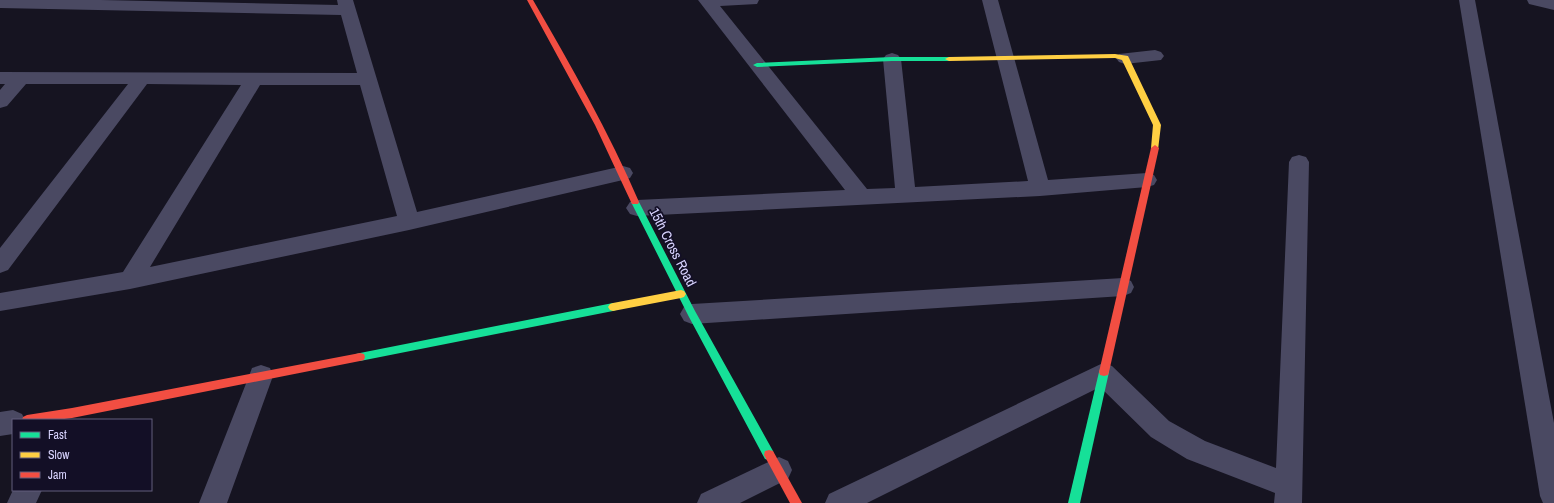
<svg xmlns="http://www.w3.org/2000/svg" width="1554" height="503" viewBox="0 0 1554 503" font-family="'Archivo Narrow',sans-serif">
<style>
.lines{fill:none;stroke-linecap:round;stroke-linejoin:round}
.street{fill:#4a4962;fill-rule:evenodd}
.fast{fill:#16e098;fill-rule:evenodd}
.slow{fill:#ffcf43;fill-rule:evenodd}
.jam{fill:#f24e42;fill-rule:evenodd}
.labels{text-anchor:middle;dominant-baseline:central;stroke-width:3.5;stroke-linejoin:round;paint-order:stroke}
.street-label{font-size:14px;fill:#d9d4ff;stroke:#130f26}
</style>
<rect width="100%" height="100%" fill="#161421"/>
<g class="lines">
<!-- street -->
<g class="street">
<path d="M0 0H101L338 5 337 0H353L417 212 623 166 630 168 633 173 630 178 623 180 409 230 130 289 0 311V293L123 272 241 85 147 84 8 270 0 273V248L128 84H26L7 106 0 108V90L5 84H0V72L357 73 341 15 0 8ZM260 85H360L397 216 150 267Z"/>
<path d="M698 0H759L757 4 720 6 867 189 895 188 883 59 886 55 892 53 898 55 901 59 915 187 1028 181 982 0H998L1048 180 1147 173 1154 175 1157 180 1154 185 1147 187 1040 196 637 216 630 214 626 208 630 202 637 200 845 190Z"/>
<path d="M1459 0H1475L1554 423V503H1543L1540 496Z"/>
<path d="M1527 0H1554V10L1529 4Z"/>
<path d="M1155 50 1161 52 1164 56 1161 60 1125 64 1119 62 1116 58 1119 54Z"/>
<path d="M1299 155 1306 157 1309 162 1302 503H1274L1275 493 1187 459 1151 437 1100 387 867 503H825L829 494 1103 363 1112 366 1169 421 1205 441 1276 468 1289 162 1292 157Z"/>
<path d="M1123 278 1131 281 1134 287 1131 293 1123 296 692 324 684 321 680 314 684 307 692 304Z"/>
<path d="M261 365 270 368 273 376 227 503H199L249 376 252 368Z"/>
<path d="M13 410 22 414 25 420H13V434L0 436V412Z"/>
<path d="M779 457 788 461 792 470 788 479 740 503H697L701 494Z"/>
<path d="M13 490H42L36 503H7Z"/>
</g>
<!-- fast -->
<g class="fast">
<path d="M892 57H949L953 59 949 61H892L757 67 753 65 757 63Z"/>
<path d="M635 199 639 202 695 311 773 451 774 455 773 459 769 460 765 459 689 317 631 202Z"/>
<path d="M613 303 616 304 618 307 616 310 613 311 360 361 356 360 355 357 356 354 360 353Z"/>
<path d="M1104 368 1108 369 1109 372 1080 503H1068L1099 372 1100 369Z"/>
</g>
<!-- slow -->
<g class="slow">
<path d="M1115 54 1128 56 1129 58 1161 125 1158 150 1155 151 1151 148 1153 125 1122 60 1115 58 949 61 945 59 949 57Z"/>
<path d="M681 290 684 291 686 294 684 297 681 298 613 311 610 310 608 307 610 304 613 303Z"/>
</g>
<!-- jam -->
<g class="jam">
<path d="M527 0H533C571 66 609 132 639 202L638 204H632L631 202 595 125Z"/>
<path d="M1155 145 1159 148 1109 372 1108 375 1104 376 1100 375 1099 372 1151 148Z"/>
<path d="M360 353 364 354 365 357 364 360 360 361 72 418 57 420H22L23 417 27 415 72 408Z"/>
<path d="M769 450 773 451 802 503H790L764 455 765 451Z"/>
</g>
</g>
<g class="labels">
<!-- street labels -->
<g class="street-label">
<text transform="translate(673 247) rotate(63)">15th Cross Road</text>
</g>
</g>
<!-- legend -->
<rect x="12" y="419" width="140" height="72" fill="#130f26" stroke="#625e7d"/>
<rect x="20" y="432" width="20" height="6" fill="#16e098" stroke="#625e7d"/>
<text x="48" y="439" font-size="12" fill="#d9d4ff">Fast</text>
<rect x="20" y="452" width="20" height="6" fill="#ffcf43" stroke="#625e7d"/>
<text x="48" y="459" font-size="12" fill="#d9d4ff">Slow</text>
<rect x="20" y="472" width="20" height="6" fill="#f24e42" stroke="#625e7d"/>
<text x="48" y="479" font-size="12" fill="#d9d4ff">Jam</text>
</svg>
